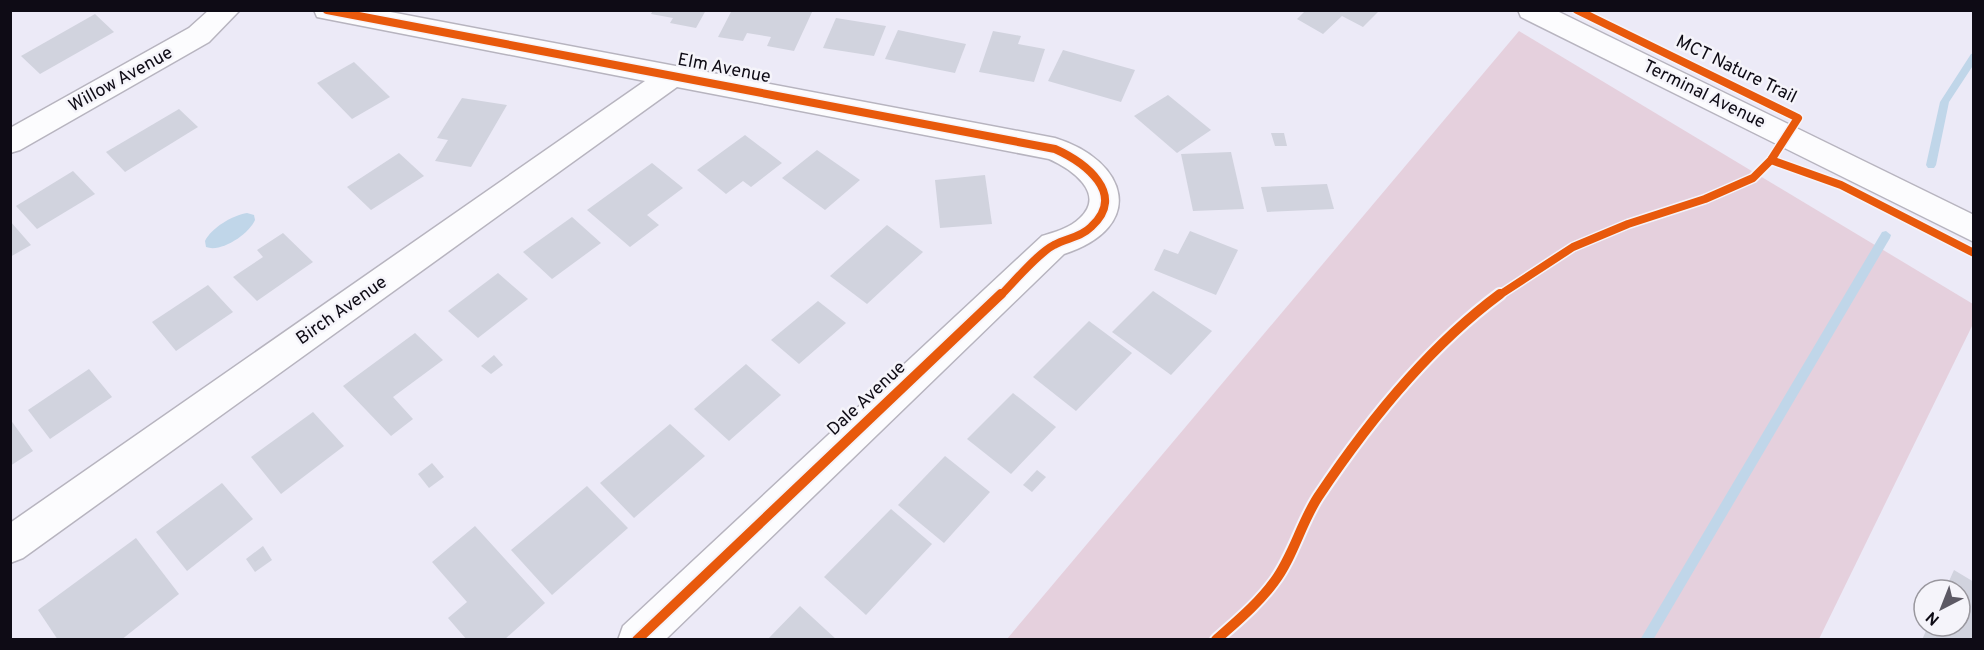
<svg xmlns="http://www.w3.org/2000/svg" width="1984" height="650" viewBox="0 0 1984 650" font-family="Overpass,sans-serif">
<style>
.green{fill:#e5d0dd}
.water{fill:#c0d6e9}
.lines{fill:none;stroke-linecap:round;stroke-linejoin:round}
.stream{fill:#c0d6e9;fill-rule:evenodd}
.building{fill:#d1d3de}
.street-casing{stroke:#b7b4bf;stroke-width:3}
.street{fill:#fcfcfe;fill-rule:evenodd}
.cycleway-far1-casing{stroke:#f5f4fa;stroke-width:11}
.cycleway-casing{stroke:#f5f4fa;stroke-width:14}
.cycleway-far1{stroke:#e8590c;stroke-width:8}
.cycleway{stroke:#e8590c;stroke-width:10}
.labels{text-anchor:middle;dominant-baseline:central;stroke-width:5;stroke-linejoin:round;paint-order:stroke}
.street-label{font-size:18px;fill:#0e0b15;stroke:#f5f4fa}
</style>
<rect width="100%" height="100%" fill="#eceaf7"/>
<!-- green -->
<path class="green" d="M1519 31 1973 304V324L1819 639H1007Z"/>
<!-- water -->
<path class="water" d="M247 213 254 215 255 220C249 234 221 253 206 247L205 241C211 228 233 215 247 213Z"/>
<g class="lines">
<!-- stream -->
<g class="stream">
<path d="M1974 53V64L1949 102 1936 165 1934 168H1928L1926 165 1940 102 1971 54Z"/>
<path d="M1886 231 1891 235 1890 238 1653 640H1640L1882 232Z"/>
</g>
</g>
<!-- building -->
<g class="building">
<path d="M653 10H706L696 28 670 23 673 18 651 14Z"/>
<path d="M732 10H813L794 51 767 46 771 37 747 33 743 41 718 37Z"/>
<path d="M1306 10H1380L1363 27 1342 16 1323 34 1297 19Z"/>
<path d="M95 14 114 32 40 74 21 56Z"/>
<path d="M836 18 886 26 874 56 823 48Z"/>
<path d="M898 30 966 44 955 73 885 59Z"/>
<path d="M993 31 1021 36 1018 44 1045 49 1034 82 979 72Z"/>
<path d="M1063 50 1135 70 1121 102 1048 81Z"/>
<path d="M354 62 390 97 352 119 317 83Z"/>
<path d="M1168 95 1211 130 1177 153 1134 116Z"/>
<path d="M462 98 507 105 471 167 435 161 448 140 437 138Z"/>
<path d="M179 109 198 127 125 172 106 152Z"/>
<path d="M1271 133H1284L1287 146H1275Z"/>
<path d="M745 135 782 163 751 187 743 181 726 194 697 170Z"/>
<path d="M817 150 860 180 825 210 782 178Z"/>
<path d="M1231 152 1244 209 1193 211 1181 154Z"/>
<path d="M399 153 424 176 371 210 347 187Z"/>
<path d="M652 163 683 188 647 215 659 225 630 247 587 210Z"/>
<path d="M73 171 95 194 37 229 16 206Z"/>
<path d="M985 175 992 224 940 228 935 180Z"/>
<path d="M1327 184 1334 209 1267 212 1261 187Z"/>
<path d="M572 217 601 243 552 279 523 252Z"/>
<path d="M10 221 31 245 10 257Z"/>
<path d="M887 225 923 252 867 304 830 276Z"/>
<path d="M1190 231 1238 250 1216 295 1154 270 1164 249 1178 254Z"/>
<path d="M283 233 313 262 257 301 233 277 263 257 257 250Z"/>
<path d="M498 273 528 299 478 338 448 311Z"/>
<path d="M208 285 233 312 176 351 152 322Z"/>
<path d="M1153 291 1212 331 1171 375 1112 332Z"/>
<path d="M818 301 846 323 799 364 771 340Z"/>
<path d="M1089 321 1132 353 1076 411 1033 377Z"/>
<path d="M415 333 443 360 393 397 413 419 391 436 343 386Z"/>
<path d="M494 355 503 365 491 374 481 366Z"/>
<path d="M746 364 781 395 729 441 694 409Z"/>
<path d="M89 369 112 397 50 439 28 410Z"/>
<path d="M1013 393 1056 427 1011 474 967 439Z"/>
<path d="M313 412 344 446 281 494 251 457Z"/>
<path d="M10 419 33 451 10 466Z"/>
<path d="M670 424 705 456 634 518 600 483Z"/>
<path d="M945 456 990 492 944 543 898 505Z"/>
<path d="M432 463 444 477 429 488 418 474Z"/>
<path d="M1037 470 1046 477 1032 492 1023 485Z"/>
<path d="M222 483 253 519 187 571 156 532Z"/>
<path d="M587 486 628 528 552 595 511 550Z"/>
<path d="M891 509 932 544 866 615 824 577Z"/>
<path d="M475 526 545 603 504 640H467L448 618 467 602 432 562Z"/>
<path d="M136 538 179 594 121 640H58L38 610Z"/>
<path d="M263 546 272 560 255 572 246 559Z"/>
<path d="M1954 570 1974 582V640H1922L1928 626H1960V590H1945Z"/>
<path d="M800 606 837 640H767Z"/>
</g>
<g class="lines">
<!-- street casing -->
<g class="street-casing">
<g id="street">
<path d="M209 10H240L209 42 20 150 10 153V128L189 28Z"/>
<path d="M314 10H380L1055 138C1129 161 1147 227 1064 254L665 640H618L623 626 1042 236C1055 232 1070 228 1080 218 1107 193 1070 168 1049 159L677 87 23 558 10 563V523L645 81 327 19 317 17Z"/>
<path d="M1518 10H1555L1974 215V242L1521 17Z"/>
</g>
</g>
<!-- street -->
<use href="#street" class="street"/>
<!-- cycleway-far1 casing -->
<g class="cycleway-far1-casing">
<g id="cycleway-far1">
<path d="M327 10 1055 149C1084 162 1128 194 1091 227 1080 238 1066 238 1054 245 1038 253 1014 282 1000 296"/>
<path d="M1771 160 1841 185 1974 253"/>
<path d="M1498 296 1573 247 1628 224 1705 199 1753 178 1771 160 1798 118 1577 10"/>
</g>
</g>
<!-- cycleway casing -->
<g class="cycleway-casing">
<g id="cycleway">
<path d="M637 640 1001 294"/>
<path d="M1216 640C1236 622 1258 604 1274 582 1293 557 1301 523 1318 497 1368 422 1427 348 1500 294"/>
</g>
</g>
<!-- cycleway-far1 -->
<use href="#cycleway-far1" class="cycleway-far1"/>
<!-- cycleway -->
<use href="#cycleway" class="cycleway"/>
</g>
<g class="labels">
<!-- street labels -->
<g class="street-label">
<text transform="translate(724 69) rotate(11)">Elm Avenue</text>
<text transform="translate(1736 70) rotate(26)">MCT Nature Trail</text>
<text transform="translate(121 80) rotate(-29)">Willow Avenue</text>
<text transform="translate(1704 95) rotate(26)">Terminal Avenue</text>
<text transform="translate(342 311) rotate(-35)">Birch Avenue</text>
<text transform="translate(867 399) rotate(-43)">Dale Avenue</text>
</g>
</g>
<!-- border -->
<rect width="1984" height="650" fill="none" stroke="#0e0b15" stroke-width="24"/>
<!-- north arrow -->
<g transform="translate(1942 608) rotate(222)"><circle r="28" fill="#f5f4fa" stroke="#99979e" stroke-width="1.5"/>
<path d="M0-4.5L10 22L0 15L-10 22Z" fill="#5c5964"/>
<text y="-9" font-size="16" font-weight="bold" text-anchor="middle" fill="#0e0b15">N</text>
</g>
</svg>
